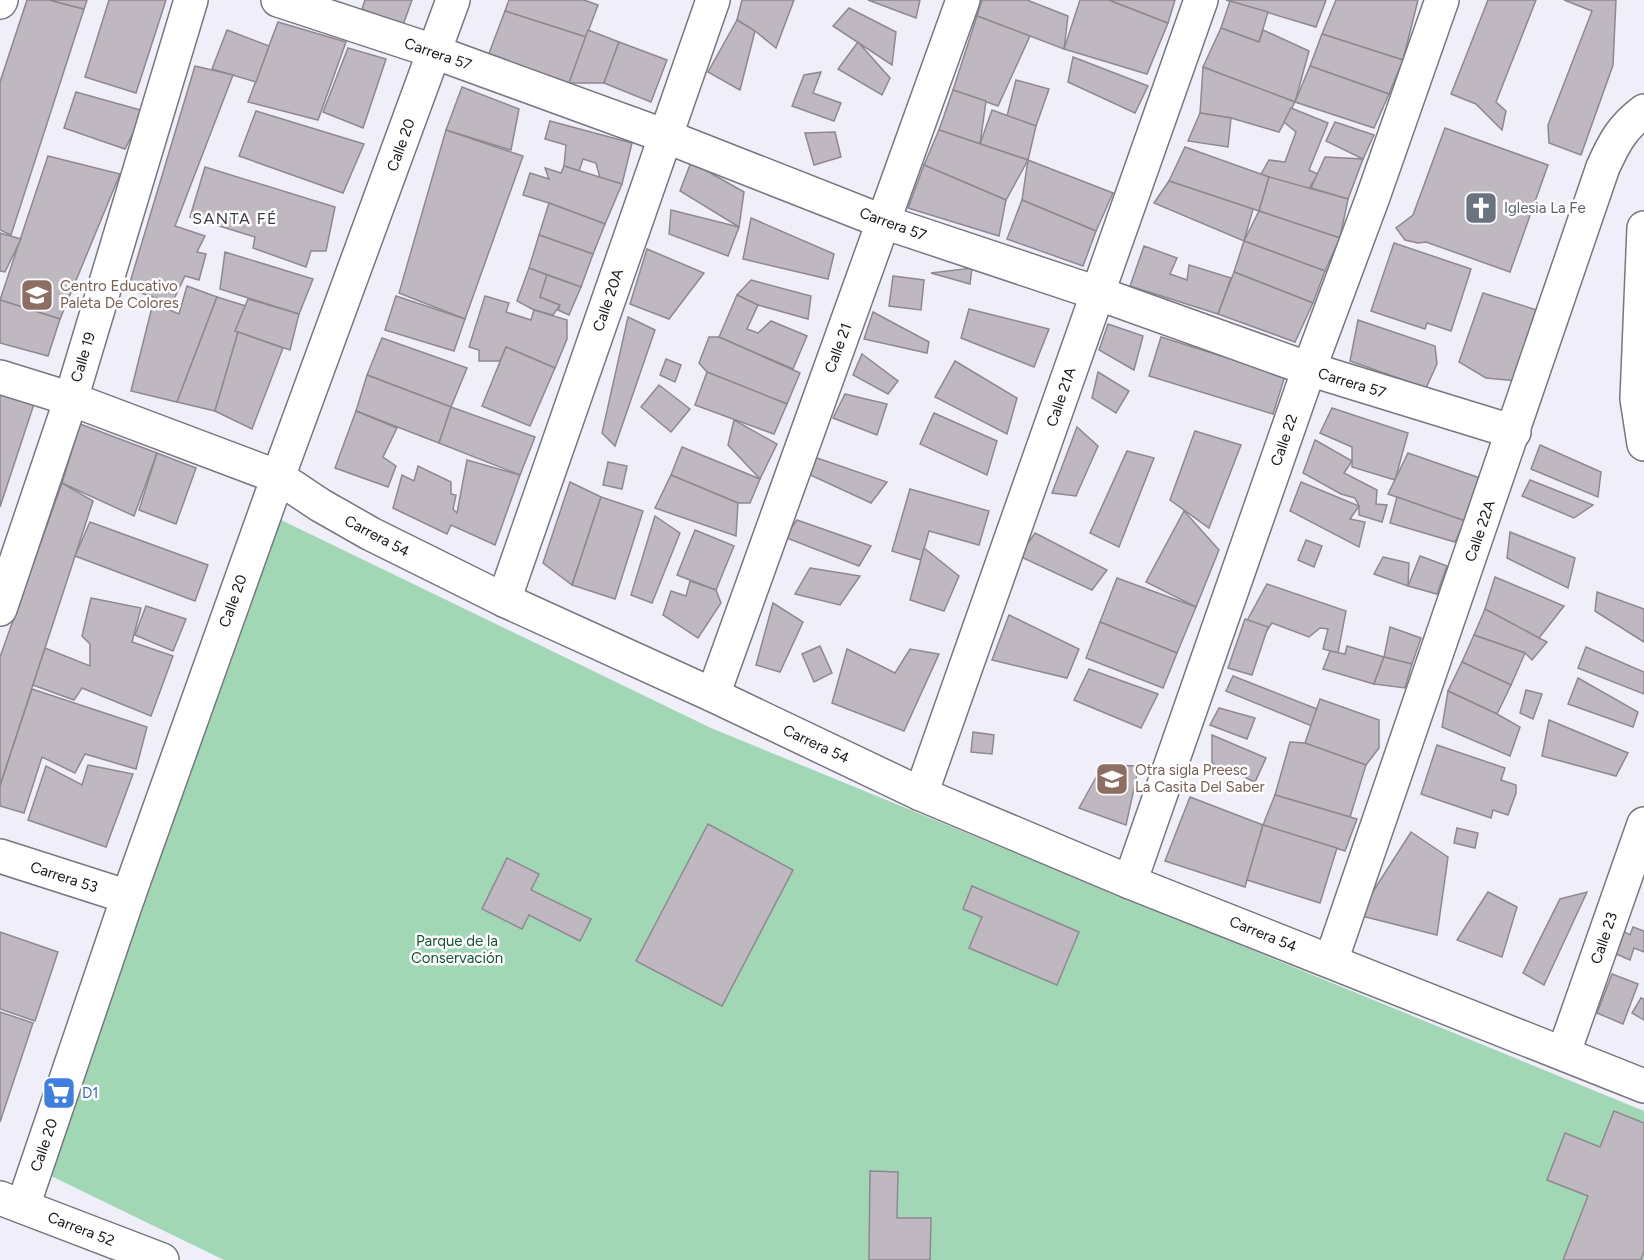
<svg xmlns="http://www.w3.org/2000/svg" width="1644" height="1260" viewBox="0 0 1644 1260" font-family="Figtree,sans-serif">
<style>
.green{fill:#a1d7b5}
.building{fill:#c0b8c0;stroke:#8f8890;stroke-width:1.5}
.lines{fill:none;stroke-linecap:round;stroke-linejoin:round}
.minor-casing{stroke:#787780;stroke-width:36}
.minor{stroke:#fff;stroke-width:33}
.labels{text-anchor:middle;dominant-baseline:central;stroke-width:5;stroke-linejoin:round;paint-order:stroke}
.street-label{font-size:15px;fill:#17171a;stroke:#fefefe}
.worship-label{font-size:15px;fill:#5b616d;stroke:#fefefe;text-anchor:start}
.education-label{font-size:15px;fill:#785e54;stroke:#fefefe;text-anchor:start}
.park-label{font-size:15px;fill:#153;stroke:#fefefe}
.shop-label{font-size:15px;fill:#366cbe;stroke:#fefefe;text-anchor:start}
.neighbourhood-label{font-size:16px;letter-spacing:1.5px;fill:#3e3d45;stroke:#fefefe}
</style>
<rect width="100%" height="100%" fill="#f0eff9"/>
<!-- green -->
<path class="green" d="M279 519 711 728 1644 1111V1260H224L47 1174Z"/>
<!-- building -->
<g class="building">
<path d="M27 0H49L84 9 11 235 0 230V82Z"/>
<path d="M49 0H87L84 9Z"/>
<path d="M109 0H166L136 93 85 77Z"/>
<path d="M365 0H412L403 25 362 9Z"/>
<path d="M509 0H584L598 5 586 37 505 11Z"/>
<path d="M742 0H794L776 48 755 31 737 20Z"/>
<path d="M868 0H920L916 18Z"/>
<path d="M982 0H1027L1068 16 1064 49 977 16Z"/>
<path d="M1080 0H1109L1168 23 1147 74 1064 49Z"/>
<path d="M1109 0H1175L1168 23Z"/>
<path d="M1226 0H1326L1316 27Z"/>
<path d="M1336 0H1418L1403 60 1322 34Z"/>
<path d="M1488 0H1536L1496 102 1506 111 1502 130 1476 104 1451 94Z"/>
<path d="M1564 0H1616L1613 65 1581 155 1549 143 1548 125 1592 11Z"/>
<path d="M1230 1 1268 12 1259 42 1221 28Z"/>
<path d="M849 8 896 32 892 65 833 26Z"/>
<path d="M505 11 586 37 569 83 488 56Z"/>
<path d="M977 16 1030 36 998 106 953 90Z"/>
<path d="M737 20 755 31 740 90 708 72Z"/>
<path d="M278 22 346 42 318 120 248 102Z"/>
<path d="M1221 28 1259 42 1263 30 1309 51 1295 102 1203 67Z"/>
<path d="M227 30 269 46 256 82 212 69Z"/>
<path d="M588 30 619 42 604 83H569Z"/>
<path d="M1322 34 1403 60 1389 94 1310 66Z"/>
<path d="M619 42 667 60 651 102 604 83Z"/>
<path d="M858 42 890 78 882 95 838 69Z"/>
<path d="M348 48 386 59 363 128 323 112Z"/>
<path d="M1073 57 1148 86 1135 113 1068 82Z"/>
<path d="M195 66 233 75 175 226 205 236 197 252 206 254 199 280 185 276 172 303 128 289Z"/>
<path d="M1310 66 1389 94 1374 128 1295 102Z"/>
<path d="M1203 67 1295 102 1279 132 1231 118 1200 113Z"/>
<path d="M821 72 813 93 841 103 834 121 792 106 804 75Z"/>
<path d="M1016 80 1049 89 1036 126 1007 116Z"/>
<path d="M462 87 519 109 511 150 446 130Z"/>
<path d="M953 90 986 101 980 144 939 130Z"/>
<path d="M76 92 144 111 125 149 64 128Z"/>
<path d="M1291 108 1328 123 1309 170 1318 174 1307 192 1261 174 1269 160 1285 162 1296 132 1284 122Z"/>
<path d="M992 110 1036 126 1028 160 980 144Z"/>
<path d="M256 111 364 144 343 193 239 156Z"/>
<path d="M1200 113 1231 118 1228 147 1188 141Z"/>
<path d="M550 121 632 143 622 184 600 178 596 163 583 159 579 171 564 166 566 145 545 139Z"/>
<path d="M1335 122 1374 135 1363 159 1326 141Z"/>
<path d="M1445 128 1548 165 1510 272 1426 242 1418 243 1405 240 1396 228 1413 215Z"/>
<path d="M446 130 523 156 465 319 399 293Z"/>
<path d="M939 130 1028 160 1006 200 924 165Z"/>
<path d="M835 132 841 157 814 165 805 133Z"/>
<path d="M1185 147 1269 177 1259 211 1169 181Z"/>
<path d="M48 156 120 174 60 319 0 300Z"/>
<path d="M1325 157 1363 159 1348 199 1311 188Z"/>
<path d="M1028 160 1113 193 1096 231 1022 200Z"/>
<path d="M691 162 744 192 739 227 680 191Z"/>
<path d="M924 165 1006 200 999 236 908 208Z"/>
<path d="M564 166 622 184 605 224 549 203 523 195 530 173 549 179 545 168 561 173Z"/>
<path d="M205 167 335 207 326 251H311L306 267 253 248 255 237 190 217Z"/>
<path d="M1269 177 1348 199 1340 238 1259 211Z"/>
<path d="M1169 181 1253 209 1244 241 1154 203Z"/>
<path d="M1022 200 1096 231 1083 266 1007 239Z"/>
<path d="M549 203 605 224 593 254 539 235Z"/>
<path d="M671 210 739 227 728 256 669 234Z"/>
<path d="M1259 211 1340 238 1325 271 1244 241Z"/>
<path d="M751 218 834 254 828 279 743 259Z"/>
<path d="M0 233 21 239 5 272 0 271Z"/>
<path d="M539 235 593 254 581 287 529 268Z"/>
<path d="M1244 241 1325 271 1313 303 1234 272Z"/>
<path d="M1394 243 1471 269 1451 331 1427 323 1425 329 1371 311Z"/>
<path d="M1144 246 1177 258 1170 274 1187 280 1189 265 1231 278 1218 314 1130 286Z"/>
<path d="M647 249 704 273 669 319 630 304Z"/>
<path d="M225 252 313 279 299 314 220 289Z"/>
<path d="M529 268 547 275 540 297 560 305 553 315 534 310 517 301Z"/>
<path d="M972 268 970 284 931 273Z"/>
<path d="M1234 272 1313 303 1295 342 1218 314Z"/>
<path d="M547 275 581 287 569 315 558 310 560 305 540 297Z"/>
<path d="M893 276 924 280 921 310 889 306Z"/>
<path d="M751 280 811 296 808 319 758 305 737 295Z"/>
<path d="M187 286 217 297 177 402 131 391 153 303 179 314Z"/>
<path d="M1483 293 1540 311 1517 381 1486 378 1459 362Z"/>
<path d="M737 295 758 305 747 329 758 333 771 321 807 336 793 369 719 337Z"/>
<path d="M396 296 465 319 454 351 385 330Z"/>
<path d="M485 296 509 303 506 312 531 320 534 310 567 320V339L555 368 506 347 500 361H479V350L469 347Z"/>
<path d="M217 297 246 306 215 411 177 402Z"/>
<path d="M248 299 299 314 290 350 235 331Z"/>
<path d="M0 300 60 319 48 356 0 343Z"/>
<path d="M969 309 1049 329 1034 367 961 338Z"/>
<path d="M873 312 929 342 927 353 864 339Z"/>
<path d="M628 317 655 330 615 446 602 433Z"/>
<path d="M1358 320 1435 346 1437 364 1426 388 1350 361Z"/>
<path d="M1108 324 1143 336 1134 370 1099 350Z"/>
<path d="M238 332 283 348 252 429 215 411Z"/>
<path d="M709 337H719L800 373 787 404 707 372 699 363Z"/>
<path d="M1161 337 1285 376 1273 414 1149 376Z"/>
<path d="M382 338 467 368 451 407 367 375Z"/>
<path d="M506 347 555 368 530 426 482 406Z"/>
<path d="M862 354 898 381 888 394 853 375Z"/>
<path d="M666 359 681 365 675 382 660 375Z"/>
<path d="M955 361 1017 398 1007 434 935 397Z"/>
<path d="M707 372 787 404 774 434 695 405Z"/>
<path d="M1098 372 1129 391 1116 413 1092 398Z"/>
<path d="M367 375 451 407 439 443 356 411Z"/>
<path d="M659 385 690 409 671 432 641 407Z"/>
<path d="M0 391 34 404 0 507Z"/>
<path d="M845 394 887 404 877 435 833 418Z"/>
<path d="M451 407 535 437 520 475 439 443Z"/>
<path d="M1332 408 1408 433 1395 480 1352 467V447L1320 433Z"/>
<path d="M356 411 397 428 383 457 396 466 388 487 335 468Z"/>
<path d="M934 413 997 441 987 475 920 444Z"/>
<path d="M734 420 777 444 760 479 728 445Z"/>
<path d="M80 424 157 453 134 516 62 483Z"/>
<path d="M1077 427 1098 446 1076 496 1052 493Z"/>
<path d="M1195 431 1241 445 1209 528 1170 500Z"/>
<path d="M1315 440 1352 461 1344 473 1377 490 1376 504 1387 505 1382 522 1359 515V506L1355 498 1341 494 1303 473Z"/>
<path d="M1540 445 1601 472 1598 497 1531 469Z"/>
<path d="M682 447 760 479 750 503H738L671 475Z"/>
<path d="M1127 451 1154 458 1119 547 1090 533Z"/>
<path d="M157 453 196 468 176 524 139 510Z"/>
<path d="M1408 453 1480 478 1465 521 1388 494Z"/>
<path d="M817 458 887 482 871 503 806 473Z"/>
<path d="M467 460 520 475 495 545 451 525 447 534 393 508 402 475 414 481 418 466 451 482V494L456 495 453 509 457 513Z"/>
<path d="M608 462 627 466 622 489 603 485Z"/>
<path d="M671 475 738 503 736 536 655 508Z"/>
<path d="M1530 480 1593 505 1574 518 1522 496Z"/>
<path d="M570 482 601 497 572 585 543 563Z"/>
<path d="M1301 482 1359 506 1350 519 1365 522 1359 547 1290 511Z"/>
<path d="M62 483 93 501 0 786V657Z"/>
<path d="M910 489 989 511 979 545 929 531 921 560 892 551Z"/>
<path d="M601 497 643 511 615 599 572 585Z"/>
<path d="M1397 497 1465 521 1455 542 1390 523Z"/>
<path d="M1184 511 1219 550 1196 607 1146 582Z"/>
<path d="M655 516 680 533 652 603 631 595Z"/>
<path d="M797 520 871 546 859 566 784 537Z"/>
<path d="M90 522 208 565 195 601 75 556Z"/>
<path d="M695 530 734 546 716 590 677 575Z"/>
<path d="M1510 532 1575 558 1568 588 1507 558Z"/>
<path d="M1035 533 1107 570 1092 590 1019 556Z"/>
<path d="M1306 540 1322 546 1314 567 1298 560Z"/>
<path d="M924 548 959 576 944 611 910 600Z"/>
<path d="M1420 556 1447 566 1437 594 1408 586Z"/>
<path d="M1383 557 1409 563 1408 586 1374 574Z"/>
<path d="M810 568 860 576 840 605 795 594Z"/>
<path d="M1495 577 1564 606 1539 638 1485 609Z"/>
<path d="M1117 578 1196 607 1177 653 1100 622Z"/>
<path d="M690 581 716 590 721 603 698 638 663 615 671 591 686 596Z"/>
<path d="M1267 584 1346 611 1338 653 1323 649 1328 629 1320 628 1309 637 1272 623 1264 635 1243 628Z"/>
<path d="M1597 592 1644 609V642L1595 611Z"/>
<path d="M91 598 141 608 132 642 173 656 151 716 82 688 74 700 33 685 45 648 90 666V644L82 636Z"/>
<path d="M773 603 803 622 780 672 756 665Z"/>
<path d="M146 606 186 619 173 651 135 635Z"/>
<path d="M1485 609 1539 638 1547 642 1532 660 1525 653 1474 635Z"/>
<path d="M1009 615 1079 649 1067 678 992 660Z"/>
<path d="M1245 619 1268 627 1252 675 1228 668Z"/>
<path d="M1100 622 1177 653 1163 688 1086 658Z"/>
<path d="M1390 627 1421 638 1412 664 1384 657Z"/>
<path d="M1474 635 1525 653 1511 685 1462 662Z"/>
<path d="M820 646 832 673 814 682 802 654Z"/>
<path d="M1347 646 1384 657 1374 684 1323 669 1330 651 1345 654Z"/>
<path d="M1586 647 1644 672V694L1578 668Z"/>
<path d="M847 649 895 673 910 649 939 654 904 731 832 703Z"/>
<path d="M1384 657 1412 664 1405 688 1374 684Z"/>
<path d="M1462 662 1511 685 1497 714 1448 691Z"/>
<path d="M1089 669 1158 694 1141 728 1074 700Z"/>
<path d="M1233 676 1317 709 1312 726 1226 691Z"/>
<path d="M1578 678 1638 712 1633 727 1568 704Z"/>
<path d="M32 689 147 727 136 769 85 754 75 773 42 757 24 813 0 806V786Z"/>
<path d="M1526 690 1542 694 1533 719 1520 713Z"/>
<path d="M1448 691 1497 714 1520 727 1510 756 1442 727Z"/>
<path d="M1320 699 1379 720V748L1366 765 1305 743Z"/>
<path d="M1219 708 1255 718 1247 739 1210 725Z"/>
<path d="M1549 720 1628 753 1616 776 1542 756Z"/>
<path d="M973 732 994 735 992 754 971 752Z"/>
<path d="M1212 735 1266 758 1255 782 1212 763Z"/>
<path d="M1290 742 1305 743 1366 765 1350 817 1275 795Z"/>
<path d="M1437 745 1505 768 1501 780 1516 785V793L1508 815 1493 810 1491 818 1421 794Z"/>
<path d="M88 765 133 774 106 847 28 820 46 766 82 785Z"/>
<path d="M1103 765 1139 766 1126 825 1079 808Z"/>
<path d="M1275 795 1357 819 1345 851 1263 825Z"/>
<path d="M1190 797 1263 825 1245 887 1165 861Z"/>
<path d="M708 824 793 870 722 1006 636 961Z"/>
<path d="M1263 825 1337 848 1320 903 1247 880Z"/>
<path d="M1457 828 1478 833 1475 848 1454 843Z"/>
<path d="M1411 832 1448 857 1437 935 1358 915Z"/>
<path d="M507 858 539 874 531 890 591 919 580 941 529 915 522 929 482 909Z"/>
<path d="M972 886 1079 932 1057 985 969 948 982 917 963 909Z"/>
<path d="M1488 892 1517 907 1502 957 1457 940Z"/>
<path d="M1587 892 1544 985 1523 973 1560 899Z"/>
<path d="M1633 927 1644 931V952L1634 948 1630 960 1614 953 1623 931 1630 935Z"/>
<path d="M0 932 58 952 35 1021 0 1009Z"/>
<path d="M1612 974 1638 984 1623 1024 1597 1013Z"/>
<path d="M1641 998 1644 999V1020L1632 1013Z"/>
<path d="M0 1012 33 1023 0 1122Z"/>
<path d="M1614 1111 1644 1123V1251L1641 1260H1563L1588 1196 1547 1180 1565 1133 1600 1147Z"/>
<path d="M870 1171 898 1172 897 1218H931L930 1260H869Z"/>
</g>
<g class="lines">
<!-- minor casing -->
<g class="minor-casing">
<g id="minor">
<path d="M278 0 418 46 665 136 884 222 1097 293 1309 369 1514 432"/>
<path d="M0 2 1 0"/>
<path d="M1644 228 1637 399 1644 444"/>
<path d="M0 377 71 399 278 477 320 505 371 534 504 600 713 695 921 794 1130 882 1644 1086"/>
<path d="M504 600 713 0"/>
<path d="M0 609 71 399 191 0"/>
<path d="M713 695 963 0"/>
<path d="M921 794 1201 0"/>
<path d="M0 856 128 897"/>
<path d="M1130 882 1309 369 1373 197 1442 0"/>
<path d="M1331 961 1603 167C1614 143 1622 127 1644 111"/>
<path d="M1564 1052 1644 824"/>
<path d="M0 1198 162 1260"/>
<path d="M23 1206 128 897 278 477 453 0"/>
</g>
</g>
<!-- minor -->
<use href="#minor" class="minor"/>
</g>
<!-- icons -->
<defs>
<g id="church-square" transform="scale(1.725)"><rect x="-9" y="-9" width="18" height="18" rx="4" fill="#6b7280" stroke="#fefefe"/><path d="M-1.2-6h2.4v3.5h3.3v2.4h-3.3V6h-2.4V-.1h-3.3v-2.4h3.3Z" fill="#fff"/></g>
<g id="school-square" transform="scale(1.725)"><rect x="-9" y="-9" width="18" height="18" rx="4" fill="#8d6e63" stroke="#fefefe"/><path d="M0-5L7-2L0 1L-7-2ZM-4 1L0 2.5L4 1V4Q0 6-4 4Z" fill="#fff"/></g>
<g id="supermarket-square" transform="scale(1.725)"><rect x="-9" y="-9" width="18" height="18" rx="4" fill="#3f7fe0" stroke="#fefefe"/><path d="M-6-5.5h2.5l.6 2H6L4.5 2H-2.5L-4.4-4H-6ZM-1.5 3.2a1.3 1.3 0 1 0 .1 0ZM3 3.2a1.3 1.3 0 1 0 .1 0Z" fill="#fff"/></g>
</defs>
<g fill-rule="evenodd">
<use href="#church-square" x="1481" y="208"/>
<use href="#school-square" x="37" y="295"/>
<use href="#school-square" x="1112" y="779"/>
<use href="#supermarket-square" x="59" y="1093"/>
</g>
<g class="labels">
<!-- street labels -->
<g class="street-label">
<text transform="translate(438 54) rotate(19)">Carrera 57</text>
<text transform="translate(401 145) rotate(-70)">Calle 20</text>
<text transform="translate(893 224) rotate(20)">Carrera 57</text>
<text transform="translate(608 300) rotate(-71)">Calle 20A</text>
<text transform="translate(838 348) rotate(-70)">Calle 21</text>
<text transform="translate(83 357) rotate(-73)">Calle 19</text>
<text transform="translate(1352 383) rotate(17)">Carrera 57</text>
<text transform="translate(1061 397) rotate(-71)">Calle 21A</text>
<text transform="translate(1284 440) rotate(-71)">Calle 22</text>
<text transform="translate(1480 531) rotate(-71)">Calle 22A</text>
<text transform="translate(377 536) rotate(28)">Carrera 54</text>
<text transform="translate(233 601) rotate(-70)">Calle 20</text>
<text transform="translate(816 744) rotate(25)">Carrera 54</text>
<text transform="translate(64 877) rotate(18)">Carrera 53</text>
<text transform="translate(1263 934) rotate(22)">Carrera 54</text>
<text transform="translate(1604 938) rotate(-71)">Calle 23</text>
<text transform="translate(44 1145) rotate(-71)">Calle 20</text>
<text transform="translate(81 1229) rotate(21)">Carrera 52</text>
</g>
<!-- worship labels -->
<g class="worship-label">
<text x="1504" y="208">Iglesia La Fe</text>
</g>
<!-- education labels -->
<g class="education-label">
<text x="60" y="286">Centro Educativo<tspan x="60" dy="17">Paleta De Colores</tspan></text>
<text x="1135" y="770">Otra sigla Preesc<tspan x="1135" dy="17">La Casita Del Saber</tspan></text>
</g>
<!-- park labels -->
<g class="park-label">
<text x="457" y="941">Parque de la<tspan x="457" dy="17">Conservación</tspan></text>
</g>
<!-- shop labels -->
<g class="shop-label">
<text x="82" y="1093">D1</text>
</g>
<!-- neighbourhood labels -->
<g class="neighbourhood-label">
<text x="235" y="218">SANTA FÉ</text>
</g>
</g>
</svg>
